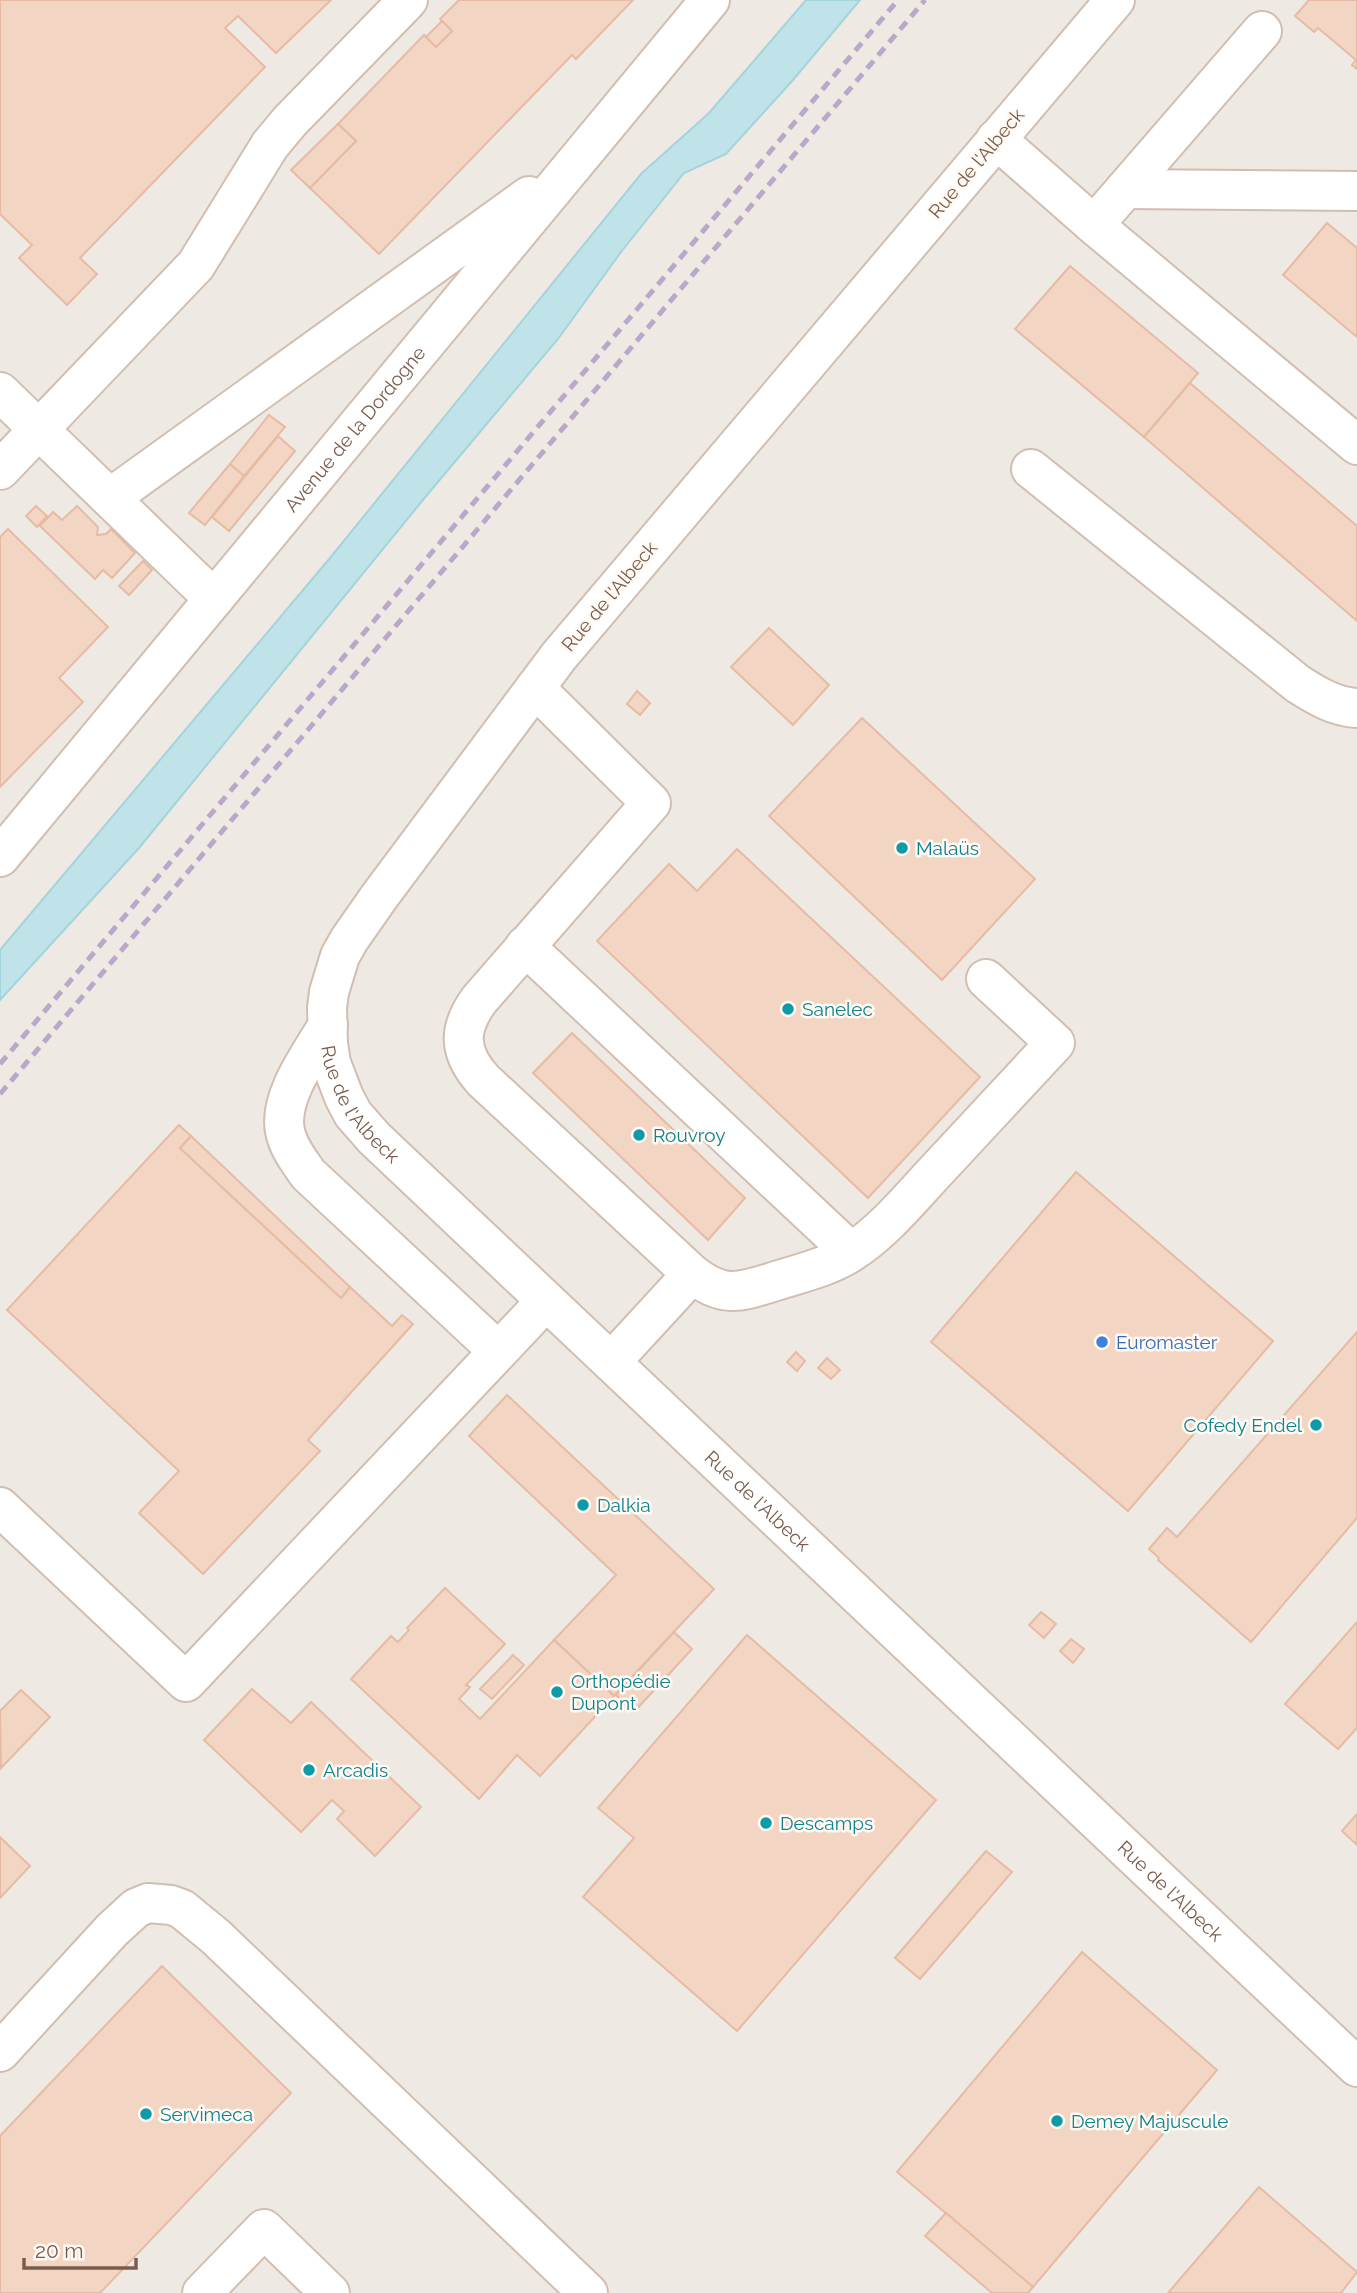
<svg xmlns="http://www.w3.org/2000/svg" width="1357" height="2293" viewBox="0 0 1357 2293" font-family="Raleway,sans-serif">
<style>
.industrial{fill:#efe9e4}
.water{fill:#bfe3e8;stroke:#a5d3da;stroke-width:2}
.building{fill:#f3d5c3;stroke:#e6bba3;stroke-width:2}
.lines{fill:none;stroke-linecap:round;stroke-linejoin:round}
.minor-casing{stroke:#d1beb0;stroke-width:42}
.minor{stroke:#fff;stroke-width:38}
.rail{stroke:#b9a8c9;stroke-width:5;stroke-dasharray:10 7;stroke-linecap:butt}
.culture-dot{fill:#0f9aa8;stroke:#fffaf3;stroke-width:2.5}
.shop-dot{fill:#3f7fe0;stroke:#fffaf3;stroke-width:2.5}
.labels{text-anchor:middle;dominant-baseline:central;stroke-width:5;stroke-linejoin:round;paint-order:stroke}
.street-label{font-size:19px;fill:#7a5c4d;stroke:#fffaf3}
.culture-label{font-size:19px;fill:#0d838f;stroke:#fffaf3;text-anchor:start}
.shop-label{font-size:19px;fill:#366cbe;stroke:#fffaf3;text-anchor:start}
</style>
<rect width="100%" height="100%" fill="#fdf6ec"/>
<!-- industrial -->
<rect class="industrial" x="0" y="0" width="1357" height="2293"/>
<!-- water -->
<path class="water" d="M806 0H860L793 80 726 154 684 173 621 252 558 339 427 495 139 848 0 1000V950L330 558 641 174 709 113Z"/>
<!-- building -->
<g class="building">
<path d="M0 0H331L276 53 238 16 225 28 265 67 80 258 97 274 67 305 19 258 32 245 0 214Z"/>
<path d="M459 0H633L576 59 572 55 379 254 310 188 356 141 338 124 424 35 436 47 452 31 440 19Z"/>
<path d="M1309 0H1357V69L1352 65 1356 60 1318 28 1314 32 1295 16Z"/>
<path d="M442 21 452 31 436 47 426 37Z"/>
<path d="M338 124 356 141 310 188 291 170Z"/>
<path d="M1327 223 1357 248V337L1283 275Z"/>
<path d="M1070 266 1198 373 1144 437 1015 329Z"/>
<path d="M1190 383 1357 526V621L1144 437Z"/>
<path d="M269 415 285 427 244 476 230 464Z"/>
<path d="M278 436 295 451 229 531 212 517Z"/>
<path d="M230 464 244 476 205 525 189 513Z"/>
<path d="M36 506 47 516 37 527 26 516Z"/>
<path d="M77 506 98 527 97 535 106 534 111 529 135 553 112 578 103 570 95 579 40 526 53 512 62 520Z"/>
<path d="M8 529 108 627 59 678 83 702 0 787V537Z"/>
<path d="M143 561 152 570 129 595 119 586Z"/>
<path d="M769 628 829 685 793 725 731 667Z"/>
<path d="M637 691 650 703 640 715 627 704Z"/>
<path d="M862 718 1035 879 942 980 769 816Z"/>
<path d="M737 849 980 1077 868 1198 597 941 669 864 697 891Z"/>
<path d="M572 1033 745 1198 708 1240 533 1073Z"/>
<path d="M179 1125 191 1136 180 1148 341 1298 350 1287 392 1326 402 1315 413 1324 308 1440 320 1451 203 1574 139 1513 179 1471 7 1310Z"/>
<path d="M191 1136 350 1287 341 1298 180 1148Z"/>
<path d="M1076 1172 1273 1341 1128 1511 931 1342Z"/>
<path d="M1357 1332V1518L1251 1642 1158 1560 1159 1558 1149 1549 1167 1528 1177 1537Z"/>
<path d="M796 1352 805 1361 797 1371 787 1362Z"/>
<path d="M827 1358 840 1370 831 1379 818 1368Z"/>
<path d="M507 1395 714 1589 614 1696 554 1640 616 1575 469 1436Z"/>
<path d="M445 1588 505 1644 466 1685 470 1687 459 1699 480 1719 554 1640 614 1696 540 1776 517 1755 479 1799 351 1679 391 1636 398 1642 409 1630 407 1628Z"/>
<path d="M1041 1612 1056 1624 1044 1638 1029 1625Z"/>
<path d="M1357 1622V1728L1338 1749 1285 1704Z"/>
<path d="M674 1632 692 1649 634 1712 616 1695Z"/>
<path d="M747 1635 936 1800 737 2031 583 1897 634 1838 598 1808Z"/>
<path d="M1071 1639 1084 1649 1073 1663 1060 1651Z"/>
<path d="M513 1655 524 1665 492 1699 480 1689Z"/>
<path d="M252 1689 291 1723 311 1702 421 1807 375 1856 337 1819 344 1811 332 1800 301 1832 204 1740Z"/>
<path d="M21 1690 50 1717 1 1768 0 1711Z"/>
<path d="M1357 1814V1845L1342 1831Z"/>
<path d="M0 1837 30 1866 0 1898Z"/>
<path d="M986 1851 1012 1872 920 1979 895 1958Z"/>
<path d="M1082 1952 1217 2070 1033 2287 897 2172Z"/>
<path d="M162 1966 291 2093 100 2293H0V2136Z"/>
<path d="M1259 2187 1357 2272 1341 2293H1168Z"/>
<path d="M946 2213 1033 2287 1028 2293H992L925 2236Z"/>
</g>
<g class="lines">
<!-- minor casing -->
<g class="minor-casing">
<g id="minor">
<path id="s1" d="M1115 0 559 656 379 897 349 940 340 956 329 992 327 1008 328 1044 331 1063 344 1097 353 1114 374 1138 1357 2067"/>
<path d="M996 139 1094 225 1357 445"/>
<path d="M1125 189 1357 191"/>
<path d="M1094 225 1262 31"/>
<path d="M0 392 214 599"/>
<path d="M1031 469 1298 684C1317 696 1335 707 1357 708"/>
<path d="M0 470 196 265 270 145 290 121 408 0"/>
<path d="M110 498 529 196"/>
<path d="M535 688 651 803 479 1000C458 1029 458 1052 483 1080L692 1274"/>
<path id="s2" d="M0 857 710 0"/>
<path d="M525 946 851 1252"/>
<path d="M328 1025C311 1054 278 1097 285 1131 288 1147 299 1161 308 1174L498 1351"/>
<path d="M611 1362 692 1274C724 1299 740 1292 776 1281 801 1273 828 1267 850 1253 883 1232 909 1200 935 1172 975 1129 1015 1086 1055 1043L986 979"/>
<path d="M0 1507 186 1682 546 1301"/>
<path d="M0 2052 112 1930 136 1908 148 1903 171 1905 182 1909 216 1937 588 2293"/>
<path d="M202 2293 264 2229 330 2293"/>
</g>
</g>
<!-- minor -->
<use href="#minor" class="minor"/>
<!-- rail -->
<g class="rail">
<path d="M0 1064 898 0"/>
<path d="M0 1094 925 0"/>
</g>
</g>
<!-- markers -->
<g class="culture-dot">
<circle cx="902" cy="848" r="7"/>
<circle cx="788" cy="1009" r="7"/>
<circle cx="639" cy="1135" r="7"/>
<circle cx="1316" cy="1425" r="7"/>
<circle cx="583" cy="1505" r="7"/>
<circle cx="557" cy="1692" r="7"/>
<circle cx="309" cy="1770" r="7"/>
<circle cx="766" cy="1823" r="7"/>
<circle cx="146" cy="2114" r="7"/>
<circle cx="1057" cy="2121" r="7"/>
</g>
<circle class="shop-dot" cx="1102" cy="1342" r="7"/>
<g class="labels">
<!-- street labels -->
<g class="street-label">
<text transform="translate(976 163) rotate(-50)">Rue de l'Albeck</text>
<text stroke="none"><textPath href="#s2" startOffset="556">Avenue de la Dordogne</textPath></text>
<text transform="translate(609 596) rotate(-50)">Rue de l'Albeck</text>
<text stroke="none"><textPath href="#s1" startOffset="1391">Rue de l'Albeck</textPath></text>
<text stroke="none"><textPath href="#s1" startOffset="1956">Rue de l'Albeck</textPath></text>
<text stroke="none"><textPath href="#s1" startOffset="2524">Rue de l'Albeck</textPath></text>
</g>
<!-- culture labels -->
<g class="culture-label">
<text x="916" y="848">Malaüs</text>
<text x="802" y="1009">Sanelec</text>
<text x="653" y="1135">Rouvroy</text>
<text x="1302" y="1425" text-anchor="end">Cofedy Endel</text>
<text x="597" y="1505">Dalkia</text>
<text x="571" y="1681">Orthopédie<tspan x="571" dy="22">Dupont</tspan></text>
<text x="323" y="1770">Arcadis</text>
<text x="780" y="1823">Descamps</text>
<text x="160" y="2114">Servimeca</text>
<text x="1071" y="2121">Demey Majuscule</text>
</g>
<!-- shop labels -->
<g class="shop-label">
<text x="1116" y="1342">Euromaster</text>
</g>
</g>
<!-- scale -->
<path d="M24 2258v10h112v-10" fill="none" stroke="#7a5c4d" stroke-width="3.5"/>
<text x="35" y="2258" font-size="21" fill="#7a5c4d" stroke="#fffaf3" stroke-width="5" paint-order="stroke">20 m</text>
</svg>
